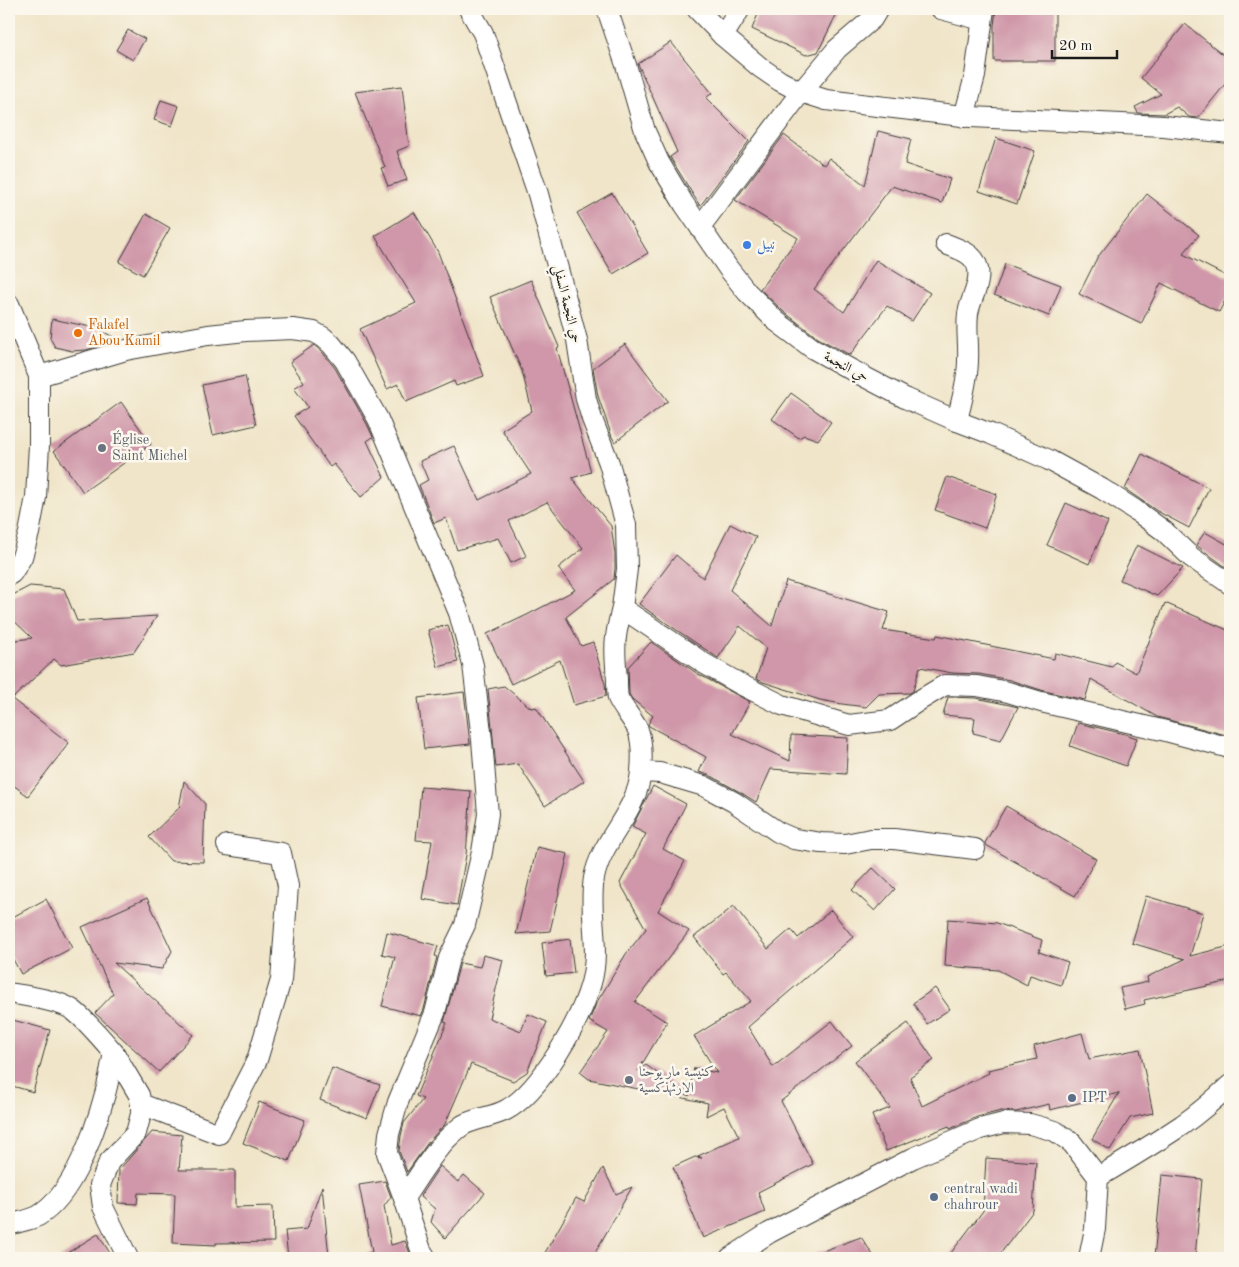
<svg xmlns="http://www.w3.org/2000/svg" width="1239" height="1267" viewBox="0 0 1239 1267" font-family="'Old Standard TT',Amiri,serif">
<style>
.building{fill:#cf97a9}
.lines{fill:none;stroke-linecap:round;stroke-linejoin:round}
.street-casing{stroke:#3c3a36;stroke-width:22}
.street{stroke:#fff;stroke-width:20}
.shop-dot{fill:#3f7fe0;stroke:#fbf7ec;stroke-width:2}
.food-dot{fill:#e8710a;stroke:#fbf7ec;stroke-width:2}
.worship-dot{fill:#6b7280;stroke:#fbf7ec;stroke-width:2}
.service-dot{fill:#5c6f8a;stroke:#fbf7ec;stroke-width:2}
.labels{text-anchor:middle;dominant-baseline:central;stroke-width:5;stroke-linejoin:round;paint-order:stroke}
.shop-label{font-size:14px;fill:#366cbe;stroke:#fbf7ec;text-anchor:start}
.street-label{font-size:14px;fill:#1c1c1c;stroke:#fbf7ec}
.food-label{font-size:14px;fill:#c56008;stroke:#fbf7ec;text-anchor:start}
.worship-label{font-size:14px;fill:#5b616d;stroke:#fbf7ec;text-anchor:start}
.service-label{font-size:14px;fill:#4e5e75;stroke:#fbf7ec;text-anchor:start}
</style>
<rect width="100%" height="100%" fill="#fbf7ec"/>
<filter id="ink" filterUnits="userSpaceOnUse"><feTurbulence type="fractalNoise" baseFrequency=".02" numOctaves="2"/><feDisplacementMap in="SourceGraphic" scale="10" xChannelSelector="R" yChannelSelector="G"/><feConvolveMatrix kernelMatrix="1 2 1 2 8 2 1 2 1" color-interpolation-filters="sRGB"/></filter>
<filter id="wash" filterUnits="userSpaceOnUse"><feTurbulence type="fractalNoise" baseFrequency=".0096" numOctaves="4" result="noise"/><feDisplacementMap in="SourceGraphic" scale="20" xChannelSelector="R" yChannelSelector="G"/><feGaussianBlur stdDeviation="1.12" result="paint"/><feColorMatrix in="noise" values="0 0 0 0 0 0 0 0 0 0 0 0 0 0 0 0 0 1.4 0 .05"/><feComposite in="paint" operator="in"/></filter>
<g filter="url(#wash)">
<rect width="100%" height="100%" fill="#f0e5c9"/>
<g id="blocks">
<!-- building -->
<g class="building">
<path d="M760 9H839L818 52 806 55 752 29Z"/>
<path d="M996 9H1055V61H994V26Z"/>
<path d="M1185 24 1230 60V78L1198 118 1189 117 1177 107 1164 114 1138 113 1135 107 1161 94 1141 78Z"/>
<path d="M128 30 145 39 133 60 116 50Z"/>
<path d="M671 42 712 93 706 98 749 141 700 206 670 157 677 152 638 64Z"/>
<path d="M402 86 409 146 397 151 407 180 388 186 381 168 385 167 355 92Z"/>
<path d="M161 100 179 106 172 126 154 120Z"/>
<path d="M878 131 911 139 905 164 950 179 942 203 892 186 814 289 844 312 876 260 930 293 912 321 887 306 850 355 818 338 784 312 760 289 798 238 735 200 784 135 824 165 829 158 865 185Z"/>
<path d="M996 138 1035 151 1017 204 979 191Z"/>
<path d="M612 193 648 253 613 274 577 213Z"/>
<path d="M1147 194 1199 235 1183 254 1230 278V291L1219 312 1161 283 1141 324 1079 294 1097 258Z"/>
<path d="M414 212 438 252 484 376 456 386 454 381 406 402 398 384 387 389 360 329 416 303 375 236Z"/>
<path d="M146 214 170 228 143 275 119 262Z"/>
<path d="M1005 264 1061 285 1049 316 994 295Z"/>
<path d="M531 280 559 347 557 348 591 472 572 478 611 526 615 554V568L614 579 566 617 581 646 593 642 605 684 606 696 574 705 560 660 511 684 487 634 527 615 575 590 558 568 583 548 547 502 509 521 526 556 511 563 498 538 457 550 446 518 434 523 419 485 428 480 420 461 454 446 479 500 531 474 502 430 532 411 522 371 490 297Z"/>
<path d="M52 319 96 328 119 340 86 350 72 351 55 347 50 338Z"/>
<path d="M625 344 668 401 615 442 612 437 598 396 593 368Z"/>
<path d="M314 345 322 352 335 368 367 424 373 437 367 441 384 477 361 497 334 464 330 467 294 416 308 407 294 388 304 382 290 362Z"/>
<path d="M245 376 256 425 213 435 202 385Z"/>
<path d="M791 393 831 422 818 440 804 435 799 438 772 419Z"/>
<path d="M121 402 151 444 83 492 54 451Z"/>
<path d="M1142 454 1209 488 1189 528 1157 511 1125 489Z"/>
<path d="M947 477 997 494 985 528 935 510Z"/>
<path d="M1066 503 1108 522 1089 564 1047 545Z"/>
<path d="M730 524 756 537 730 590 772 626 786 581 889 612 883 630 936 638 937 635 1054 659 1055 653 1112 667 1115 662 1136 673 1165 603 1230 631V736L1157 717 1091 679 1085 700 1044 691 1010 680 979 674 952 673 920 667 913 691 910 693 879 694 866 707 842 704 820 700 763 682 756 679 766 648 740 626 718 658 653 614 639 604 676 555 703 578Z"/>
<path d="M1205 532 1230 546V570L1196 545Z"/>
<path d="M1137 545 1183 568 1157 596 1120 580Z"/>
<path d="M30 586 64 589 77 621 157 616 134 652 61 665 54 659 12 699 69 743 28 796 9 782V641L32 638 9 616V597Z"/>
<path d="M448 625 458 662 438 667 428 630Z"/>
<path d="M651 642 698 674 750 702 732 734 790 761 791 735 848 738 846 774 771 769 756 802 740 792 709 775 699 772 706 757 649 726 648 724 653 716 632 699 629 694 628 667Z"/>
<path d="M504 686 531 708 536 707 584 781 545 806 518 764 496 767 488 689Z"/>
<path d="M464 692 470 744 424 749 418 698Z"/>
<path d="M948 697 976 698 1005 704 1018 707 1001 740 973 733 975 718 943 715Z"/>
<path d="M1078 723 1125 734 1137 738 1126 766 1070 746Z"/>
<path d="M184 781 205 804 203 862 171 861 149 837 179 808Z"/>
<path d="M653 786 686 804 663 849 685 861 658 911 689 931 635 1002 667 1022 638 1071 646 1065 689 1096 694 1068 717 1073 694 1036 751 1001 726 972 723 974 694 937 734 906 768 949 791 929 798 938 831 910 853 937 748 1027 773 1067 832 1021 852 1046 781 1101 813 1164 758 1192 765 1212 703 1238 673 1167 695 1157 702 1158 698 1156 739 1137 724 1107 706 1116 708 1103 589 1079 580 1072 608 1032 589 1021 597 1002 626 954 646 929 620 883 646 834 632 827Z"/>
<path d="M421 787 471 791 466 855 457 905 422 899 432 841 416 840Z"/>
<path d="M1006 806 1096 859 1075 896 986 845 985 843Z"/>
<path d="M537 847 568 854 550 931 516 934Z"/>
<path d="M873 868 895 889 875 911 852 890Z"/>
<path d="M1146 896 1203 913 1190 956 1230 946V981L1144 1000 1145 1004 1125 1009 1120 988 1148 982 1147 977 1185 959 1132 943Z"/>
<path d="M147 898 172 951 162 969 114 963 193 1035 159 1072 95 1013 113 994 82 927Z"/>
<path d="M46 899 72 948 21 974 9 952V919Z"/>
<path d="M948 919 997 923 1042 940 1039 952 1068 962 1061 985 1030 975 1027 985 998 970 945 966Z"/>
<path d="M387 932 438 946 435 956 437 957 424 1009 421 1016 382 1006 395 957 382 954Z"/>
<path d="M570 939 574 973 546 976 542 943Z"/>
<path d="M483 955 503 960 489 1018 521 1031 528 1014 547 1022 527 1072 513 1081 471 1064 445 1124 429 1141 407 1172 399 1151 401 1136 404 1123 423 1099 416 1096 447 1023 444 1022 460 963 480 967Z"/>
<path d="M935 988 950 1009 927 1024 913 1003Z"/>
<path d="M9 1019 50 1030 33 1092 9 1085Z"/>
<path d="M908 1023 934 1060 910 1077 922 1106 989 1073 988 1070 1037 1059 1034 1046 1082 1033 1089 1059 1140 1049 1153 1113 1130 1118 1110 1150 1092 1139 1119 1093 1050 1110 1049 1104 1016 1112 1001 1111 977 1117 950 1129 949 1126 886 1151 872 1115 890 1108 855 1061Z"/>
<path d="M332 1068 380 1085 367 1118 320 1100Z"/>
<path d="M259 1102 305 1120 289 1161 243 1143Z"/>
<path d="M152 1132 182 1135 179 1170H235V1207L273 1206 274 1242 216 1243V1245L173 1243 175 1194 138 1193 137 1204 118 1203 119 1170Z"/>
<path d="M986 1158 1036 1162 1033 1211 997 1258H947L983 1211Z"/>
<path d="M440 1166 458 1182 464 1175 485 1193 445 1238 431 1222 435 1209 420 1196Z"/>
<path d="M603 1168 616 1194 632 1187 592 1258H542L576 1198 584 1202Z"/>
<path d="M1162 1175 1202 1179 1195 1258H1154Z"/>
<path d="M385 1181 391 1197 384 1206 391 1245 405 1241 412 1258H363L362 1255 372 1252 359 1185Z"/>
<path d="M322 1186 329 1257 288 1258 285 1231 307 1229Z"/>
<path d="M98 1234 113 1258H59Z"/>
<path d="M861 1237 875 1258H809V1256Z"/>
</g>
</g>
</g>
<g filter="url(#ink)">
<use href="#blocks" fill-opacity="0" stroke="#3c3a36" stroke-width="1"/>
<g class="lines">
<!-- street casing -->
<g class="street-casing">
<g id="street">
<path d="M469 9 483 33 538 194 577 340 586 399 592 419 609 463 626 525 627 569 622 608"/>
<path d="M607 9 626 65 645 131 659 162 684 204 728 268 747 292 776 321 812 348 859 374 905 398 957 421 991 434 1049 460 1102 489 1135 510 1164 531 1191 557 1230 584"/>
<path d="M697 9 723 36 761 68 780 81 801 92 826 100 971 117 1164 126 1230 133"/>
<path d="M941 9 982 20"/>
<path d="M723 36 740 9"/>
<path d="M964 117 975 76 984 9"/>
<path d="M700 227 801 92 837 49 872 19 878 9"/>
<path d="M946 244C958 249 975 253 978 269 981 285 970 299 968 314 966 329 969 345 968 360 968 381 961 402 957 421"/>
<path d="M9 304 39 376V445L36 497 29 533 22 557 12 573 9 575"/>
<path d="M39 376 126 350 208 335 246 331 293 329 314 332 323 337 331 344 345 361 378 419 459 613 473 665 482 740 488 814 482 852 465 925 449 958 435 1013 398 1102 389 1134 387 1153 404 1198"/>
<path d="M641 772 660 773 704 786 734 802 778 832 794 839 821 843 845 844 871 839H894L975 849"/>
<path d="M9 993C27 996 58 1000 73 1010 87 1021 102 1039 114 1053 111 1066 109 1080 105 1094 95 1131 73 1196 38 1216 30 1220 18 1222 9 1225"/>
<path d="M114 1053 139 1095 141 1104V1114L136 1133 109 1162 100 1185 103 1207 128 1258"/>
<path d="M141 1104 219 1134 257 1060 281 980 288 886 281 853 227 845"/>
<path d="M1098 1177C1127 1160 1155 1143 1182 1125 1199 1113 1215 1099 1230 1085"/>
<path d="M426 1258 421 1250 404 1198C417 1179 434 1150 451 1135 455 1131 459 1128 463 1125 476 1118 493 1117 506 1110 540 1092 581 1020 591 983 601 948 588 913 594 878 602 838 637 813 641 772 642 760 642 741 638 730 633 719 623 709 618 698 617 692 617 685 617 679 616 666 614 650 616 637 617 627 620 617 622 608L705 664 740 684 782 705 849 725 890 720 920 700 945 685 977 686 1008 692 1041 702 1166 731 1230 748"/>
<path d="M730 1258 769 1233 913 1158 980 1129 1004 1123 1030 1124 1055 1131 1072 1143 1098 1177 1095 1229 1089 1258"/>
</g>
</g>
<!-- street -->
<use href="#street" class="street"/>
</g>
</g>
<!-- markers -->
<circle class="shop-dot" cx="747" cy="245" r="5"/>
<circle class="food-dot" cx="78" cy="333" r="5"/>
<g class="worship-dot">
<circle cx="102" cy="448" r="5"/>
<circle cx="629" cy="1080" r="5"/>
</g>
<g class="service-dot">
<circle cx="1072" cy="1098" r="5"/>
<circle cx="934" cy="1197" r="5"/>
</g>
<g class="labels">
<!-- shop labels -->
<g class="shop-label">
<text x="757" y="245">نبيل</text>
</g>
<!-- street labels -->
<g class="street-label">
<text transform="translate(567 304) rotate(76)">حي النجمة السفلي</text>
<text transform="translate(846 367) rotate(29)">حي النجمة</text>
</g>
<!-- food labels -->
<g class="food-label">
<text x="88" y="325">Falafel<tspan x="88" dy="16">Abou Kamil</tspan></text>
</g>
<!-- worship labels -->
<g class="worship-label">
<text x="112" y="440">Église<tspan x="112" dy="16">Saint Michel</tspan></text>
<text x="639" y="1072">كنيسة مار يوحنا<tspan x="639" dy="16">الارثهذكسية</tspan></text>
</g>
<!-- service labels -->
<g class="service-label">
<text x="1082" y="1098">IPT</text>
<text x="944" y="1189">central wadi<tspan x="944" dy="16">chahrour</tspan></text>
</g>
</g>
<!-- margin -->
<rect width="1239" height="1267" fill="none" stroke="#fbf7ec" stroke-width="30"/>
<!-- scale -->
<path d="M1052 50v8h65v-8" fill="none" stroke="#1c1c1c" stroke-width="2.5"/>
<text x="1059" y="50" font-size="15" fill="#1c1c1c" stroke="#fbf7ec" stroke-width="4" paint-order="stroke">20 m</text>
</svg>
